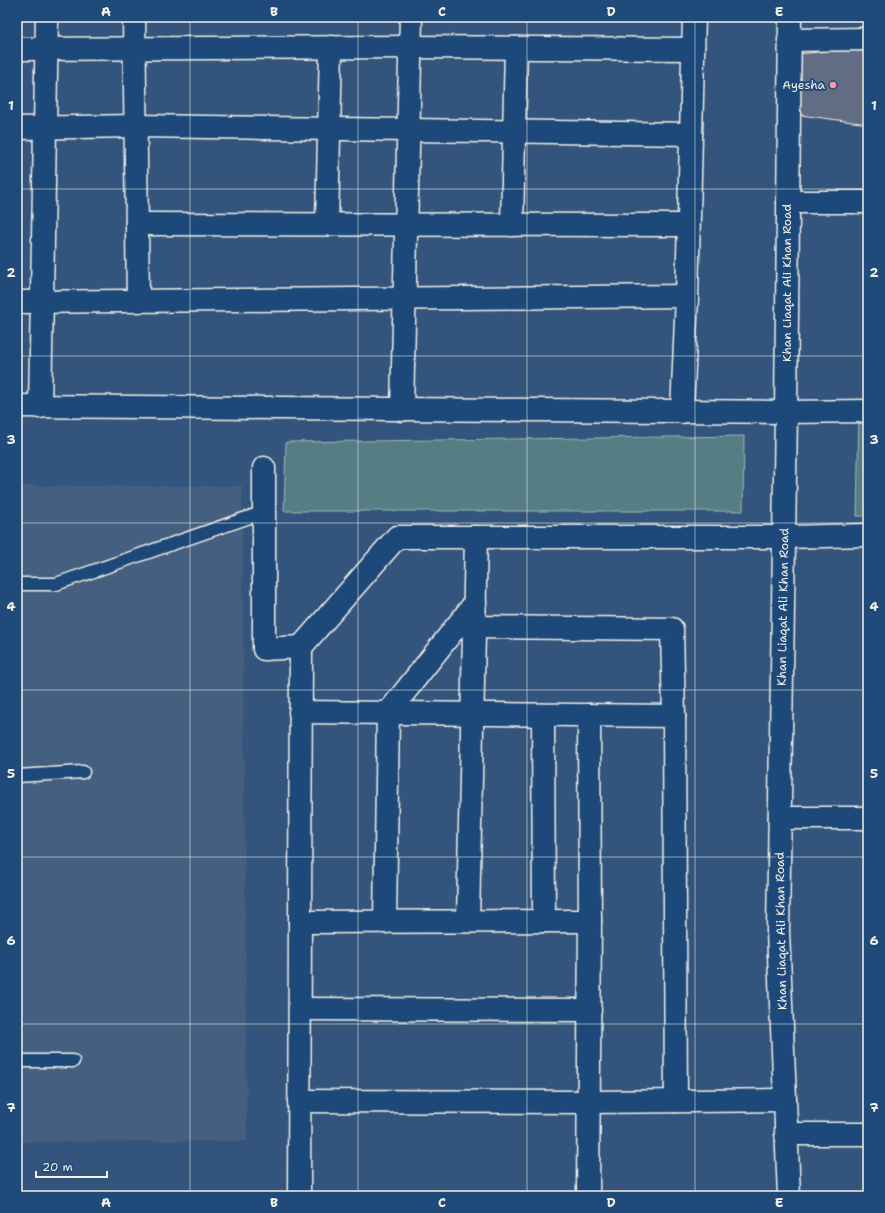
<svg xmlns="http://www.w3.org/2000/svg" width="885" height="1213" viewBox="0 0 885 1213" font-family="'Shantell Sans',sans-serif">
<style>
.built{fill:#455e80}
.green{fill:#557d84;stroke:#a4b7b6}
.building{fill:#626c82;stroke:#f4f1e8}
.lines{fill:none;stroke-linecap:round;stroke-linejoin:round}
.service-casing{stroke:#f4f1e8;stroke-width:15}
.minor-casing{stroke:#f4f1e8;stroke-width:25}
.tertiary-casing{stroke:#f4f1e8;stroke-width:25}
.service{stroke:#1f4a7a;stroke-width:12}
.minor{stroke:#1f4a7a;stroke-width:22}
.tertiary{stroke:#1f4a7a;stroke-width:22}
.grid{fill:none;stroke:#f4f1e8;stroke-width:1;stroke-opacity:0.55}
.poi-dot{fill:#ff9aa2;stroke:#1f4a7a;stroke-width:1.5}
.labels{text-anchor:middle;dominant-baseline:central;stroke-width:4;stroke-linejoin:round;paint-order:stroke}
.poi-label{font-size:12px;fill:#f4f1e8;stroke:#1f4a7a;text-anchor:end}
.street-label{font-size:12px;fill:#f4f1e8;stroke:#1f4a7a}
.neatline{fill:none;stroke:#f4f1e8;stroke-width:1.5}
.grid-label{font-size:13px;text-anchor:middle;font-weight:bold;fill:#f4f1e8}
</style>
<rect width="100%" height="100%" fill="#33547c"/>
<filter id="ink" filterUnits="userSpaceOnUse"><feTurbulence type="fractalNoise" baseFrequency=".025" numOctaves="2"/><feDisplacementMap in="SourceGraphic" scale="8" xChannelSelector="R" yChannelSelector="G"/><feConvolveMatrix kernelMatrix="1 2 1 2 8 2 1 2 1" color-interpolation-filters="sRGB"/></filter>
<g filter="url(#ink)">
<!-- built -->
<path class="built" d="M17 486H242L247 1141 17 1142Z"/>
<!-- green -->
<g class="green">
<path d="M859 409H868V516H857Z"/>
<path d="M744 436 743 511H284L286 442Z"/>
</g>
<!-- building -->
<path class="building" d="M868 47V124L800 115 798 54Z"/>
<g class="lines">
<!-- service casing -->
<g class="service-casing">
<g id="service">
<path d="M17 584H56L264 512"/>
<path d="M17 776 83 772"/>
<path d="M17 1061H73"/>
</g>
</g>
<!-- minor casing -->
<g class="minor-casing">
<g id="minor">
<path d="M134 17 138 300"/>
<path d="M17 49 410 47 693 49"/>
<path d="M17 128 136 126 691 134"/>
<path d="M788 202H868"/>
<path d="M137 224 688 225"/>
<path d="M327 224 331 47"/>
<path d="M512 225 516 48"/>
<path d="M17 302 687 296"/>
<path d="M17 406 786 412 868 411"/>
<path d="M40 407 47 17"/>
<path d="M402 410 411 17"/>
<path d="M682 412 687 296 694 17"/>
<path d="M264 468V649L301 647 299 1196"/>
<path d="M474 627 672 629 674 716"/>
<path d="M301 647 397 537H784L868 535"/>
<path d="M300 712 674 716 676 1101"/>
<path d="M543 715 544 921"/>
<path d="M780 818H868"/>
<path d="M468 921 476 537"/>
<path d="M300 922 590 921"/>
<path d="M385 922 388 713 475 603"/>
<path d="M300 1009 590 1010"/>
<path d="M299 1101 589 1102 785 1100"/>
<path d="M786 1134H868"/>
<path d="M588 1196 590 921 589 715"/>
</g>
</g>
<!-- tertiary casing -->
<g class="tertiary-casing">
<g id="tertiary">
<path d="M789 40 868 39"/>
<path d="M789 1196 778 931 786 412 790 17"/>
</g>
</g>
<!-- service -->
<use href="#service" class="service"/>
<!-- minor -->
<use href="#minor" class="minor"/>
<!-- tertiary -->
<use href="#tertiary" class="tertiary"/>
</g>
</g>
<!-- grid -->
<path class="grid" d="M190 17V1196M358 17V1196M527 17V1196M695 17V1196M17 189H868M17 356H868M17 523H868M17 690H868M17 857H868M17 1024H868"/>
<!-- markers -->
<circle class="poi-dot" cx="833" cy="85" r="4"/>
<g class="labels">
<!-- poi labels -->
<g class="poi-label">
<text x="825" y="85">Ayesha</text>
</g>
<!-- street labels -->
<g class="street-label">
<text transform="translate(787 283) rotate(-90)">Khan Liaqat Ali Khan Road</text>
<text transform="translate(783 607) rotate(-89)">Khan Liaqat Ali Khan Road</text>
<text transform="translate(781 931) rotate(-91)">Khan Liaqat Ali Khan Road</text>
</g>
</g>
<!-- margin -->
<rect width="885" height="1213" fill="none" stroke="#1f4a7a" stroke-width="44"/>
<!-- scale -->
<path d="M36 1171v6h71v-6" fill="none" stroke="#f4f1e8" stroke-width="2"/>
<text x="42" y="1171" font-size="12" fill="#f4f1e8" stroke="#1f4a7a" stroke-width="3" paint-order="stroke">20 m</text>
<rect x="22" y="22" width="841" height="1169" class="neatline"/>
<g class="grid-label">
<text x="106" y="16">A</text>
<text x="274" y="16">B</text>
<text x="442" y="16">C</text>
<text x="611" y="16">D</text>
<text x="779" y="16">E</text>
<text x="11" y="110">1</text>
<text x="874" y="110">1</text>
<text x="11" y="277">2</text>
<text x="874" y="277">2</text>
<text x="11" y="444">3</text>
<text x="874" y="444">3</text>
<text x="11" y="611">4</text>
<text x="874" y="611">4</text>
<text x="11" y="778">5</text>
<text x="874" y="778">5</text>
<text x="11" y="945">6</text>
<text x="874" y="945">6</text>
<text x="11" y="1112">7</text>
<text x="874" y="1112">7</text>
<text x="106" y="1207">A</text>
<text x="274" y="1207">B</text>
<text x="442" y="1207">C</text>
<text x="611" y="1207">D</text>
<text x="779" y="1207">E</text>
</g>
</svg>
